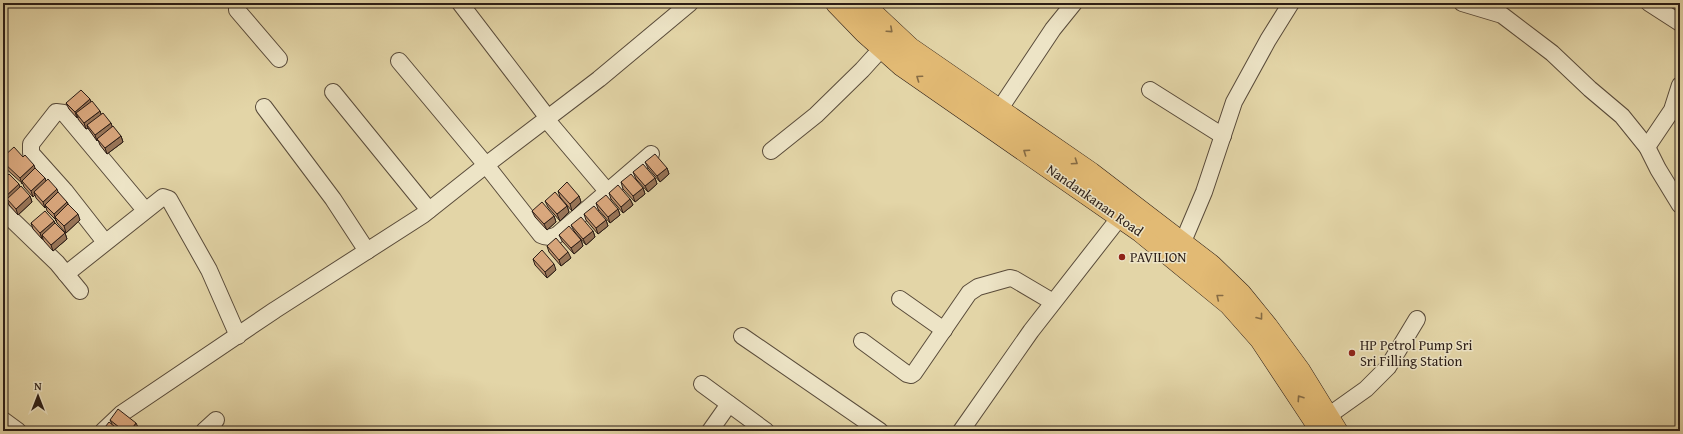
<svg xmlns="http://www.w3.org/2000/svg" width="1683" height="434" viewBox="0 0 1683 434" font-family="'Gentium Book Plus',serif">
<style>
.lines{fill:none;stroke-linecap:round;stroke-linejoin:round}
.minor-casing{stroke:#594b3a;stroke-width:18}
.major-casing{stroke:#2b1d16;stroke-width:22}
.minor{stroke:#ede4c6;stroke-width:16}
.major{stroke:#e2ba74;stroke-width:21}
.wall{fill:#bb906c;stroke:#2b1d16}
.shaded-wall{fill:#987558;stroke:#2b1d16}
.building{fill:#d9a77d;stroke:#2b1d16}
.oneway{stroke:#866c45}
.poi-dot{fill:#8f2418;stroke:#ede4c6;stroke-width:1.5}
.labels{text-anchor:middle;dominant-baseline:central;stroke-width:3;stroke-linejoin:round;paint-order:stroke}
.street-label{font-size:14px;fill:#2b1d16;stroke:#ede4c6}
.poi-label{font-size:14px;fill:#2b1d16;stroke:#ede4c6;text-anchor:start}
</style>
<rect width="100%" height="100%" fill="#e3d5a7"/>
<filter id="stains"><feTurbulence type="fractalNoise" baseFrequency=".005" numOctaves="4"/><feColorMatrix values="0 0 0 0 .2 0 0 0 0 .09 0 0 0 0 .02 0 0 0 .5 -.17"/></filter>
<radialGradient id="worn" r=".72"><stop offset=".6" stop-color="#630" stop-opacity="0"/><stop offset="1" stop-color="#630" stop-opacity=".3"/></radialGradient>
<g class="lines">
<!-- minor casing -->
<g class="minor-casing">
<g id="minor">
<path d="M237 3V10L279 59"/>
<path d="M460 3 548 118"/>
<path d="M1462 3 1502 15 1552 53 1590 89 1622 116 1647 147 1658 169 1680 205"/>
<path d="M1649 3 1680 23"/>
<path d="M399 61 486 165 541 235C547 238 551 238 557 235L651 154"/>
<path d="M1150 90 1223 136"/>
<path d="M333 92 429 210"/>
<path d="M264 107 333 199 367 251"/>
<path d="M999 110 1053 29 1074 3"/>
<path d="M546 119 607 191"/>
<path d="M1647 147 1672 110 1680 85"/>
<path d="M771 151 816 115 862 70 882 48"/>
<path d="M3 211 57 263 80 291"/>
<path d="M105 242 65 191 31 153V144L56 112 64 113 145 210"/>
<path d="M1182 244 1204 192 1234 102 1268 40 1291 3"/>
<path d="M66 274 163 197 169 199 209 270 238 336"/>
<path d="M900 299 944 330"/>
<path d="M742 336 880 431"/>
<path d="M862 341 907 374 911 375 914 373 969 293 978 287 1010 278 1014 279 1053 302"/>
<path d="M702 384 766 431"/>
<path d="M1328 416 1366 389 1388 367 1417 319"/>
<path d="M3 420 18 431"/>
<path d="M103 431 121 414 275 310 423 215 486 165 599 79 690 3"/>
<path d="M204 431 216 420"/>
<path d="M710 431 729 404"/>
<path d="M961 431 1031 331 1120 217"/>
</g>
</g>
<!-- major casing -->
<g class="major-casing">
<g id="major">
<path d="M836 3 865 33 902 66 1141 232 1229 304 1260 339 1321 431"/>
<path d="M862 3 910 48 1091 173 1211 265 1241 294 1267 326 1300 371 1337 431"/>
</g>
</g>
<!-- minor -->
<use href="#minor" class="minor"/>
<!-- major -->
<use href="#major" class="major"/>
</g>
<!-- wall -->
<g class="wall">
<path d="M91 102 100 111 101 114 111 123 112 127 121 136 123 142 107 154 100 145 98 140 97 141 90 131 88 128 86 129 78 119V117L77 118 69 109 66 103Z"/>
<path d="M3 157H23L45 178 46 181 67 202 68 204 80 220 66 233 57 223 56 220 47 211 46 207 45 208 36 198 35 195 33 197 24 187 23 184 3 166Z"/>
<path d="M645 162 667 168 669 174 660 182 648 168Z"/>
<path d="M633 172 655 178 657 184 648 192 636 179Z"/>
<path d="M3 180 20 187 30 196 32 202 18 215 9 205 8 202 7 203 3 199Z"/>
<path d="M621 182 643 188 645 194 635 202 623 189Z"/>
<path d="M558 191 579 196 581 202 572 211 560 197Z"/>
<path d="M609 193 630 199 633 205 623 213 611 199Z"/>
<path d="M545 201 567 206 569 212 560 221 548 207Z"/>
<path d="M596 203 618 209 620 215 610 223 598 209Z"/>
<path d="M532 211 554 216 556 222 547 230 535 217Z"/>
<path d="M584 214 606 220 608 226 598 234 586 220Z"/>
<path d="M54 221 55 223 65 233 67 239 53 251 44 241 43 239H42L33 229 31 223Z"/>
<path d="M571 225 593 231 595 237 586 245 574 231Z"/>
<path d="M559 235 581 240 583 246 574 254 562 241Z"/>
<path d="M547 246 571 258 561 266 549 252Z"/>
<path d="M533 259 556 270 547 278 535 265Z"/>
<path d="M110 420 139 429 137 431H102L112 424Z"/>
</g>
<!-- shaded-wall -->
<g class="shaded-wall">
<path d="M90 99 92 105 76 113 78 117 77 118 75 112Z"/>
<path d="M100 111 102 117 87 125 88 128 86 129 84 123Z"/>
<path d="M111 123 113 129 97 139 98 140 97 141 95 135Z"/>
<path d="M121 136 123 142 107 154 105 148Z"/>
<path d="M34 165 36 171 22 181V184L20 178Z"/>
<path d="M667 168 669 174 660 182 657 176Z"/>
<path d="M45 178 47 184 34 192 35 195 33 197 31 191Z"/>
<path d="M655 178 657 184 648 192 645 186Z"/>
<path d="M19 184 21 190 7 199 8 202 7 203 5 197Z"/>
<path d="M643 188 645 194 635 202 633 196Z"/>
<path d="M57 189 59 195 45 205 46 207 45 208 43 202Z"/>
<path d="M30 196 32 202 18 215 16 209Z"/>
<path d="M579 196 581 202 572 211 570 204Z"/>
<path d="M630 199 633 205 623 213 621 207Z"/>
<path d="M67 202 70 208 55 217 56 221 54 214Z"/>
<path d="M567 206 569 212 560 221 557 214Z"/>
<path d="M618 209 620 215 610 223 608 217Z"/>
<path d="M78 214 80 220 66 233 64 226Z"/>
<path d="M554 216 556 222 547 230 544 224Z"/>
<path d="M606 220 608 226 598 234 596 228Z"/>
<path d="M54 221 56 227 42 235 43 239H42L40 233Z"/>
<path d="M593 231 595 237 586 245 583 239Z"/>
<path d="M65 233 67 239 53 251 51 245Z"/>
<path d="M581 240 583 246 574 254 571 248Z"/>
<path d="M568 252 571 258 561 266 559 260Z"/>
<path d="M554 264 556 270 547 278 545 272Z"/>
<path d="M136 423 139 429 137 431H130Z"/>
</g>
<!-- building -->
<g class="building">
<path d="M81 90 90 99 75 112 66 103Z"/>
<path d="M92 101 100 111 84 123 76 113Z"/>
<path d="M103 113 111 123 95 135 87 125Z"/>
<path d="M113 126 121 136 105 148 97 139Z"/>
<path d="M14 147 23 157 25 155 34 165 20 178 3 162V157Z"/>
<path d="M655 154 667 168 657 176 645 162Z"/>
<path d="M643 164 655 178 645 186 633 172Z"/>
<path d="M35 168 45 178 31 191 22 181Z"/>
<path d="M9 174 19 184 5 197 3 195V180Z"/>
<path d="M631 174 643 188 633 196 621 182Z"/>
<path d="M48 179 57 189 43 202 34 192Z"/>
<path d="M567 182 579 196 570 204 558 191Z"/>
<path d="M618 185 630 199 621 207 609 193Z"/>
<path d="M21 186 30 196 16 209 7 199Z"/>
<path d="M58 192 67 202 54 214 45 205Z"/>
<path d="M555 192 567 206 557 214 545 201Z"/>
<path d="M606 195 618 209 608 217 596 203Z"/>
<path d="M542 202 554 216 544 224 532 211Z"/>
<path d="M68 204 78 214 64 226 55 217Z"/>
<path d="M594 206 606 220 596 228 584 214Z"/>
<path d="M45 211 54 221 40 233 31 223Z"/>
<path d="M581 217 593 231 583 239 571 225Z"/>
<path d="M55 223 65 233 51 245 42 235Z"/>
<path d="M569 226 581 240 571 248 559 235Z"/>
<path d="M556 238 568 252 559 260 547 246Z"/>
<path d="M542 250 554 264 545 272 533 259Z"/>
<path d="M118 409 136 423 130 431H124L110 420Z"/>
<path d="M109 422 120 431H102Z"/>
</g>
<!-- one-way arrows -->
<defs><path id="oneway-chevron" d="M-2-3.5L2.5 0L-2 3.5" fill="none" stroke-width="1.6" stroke-linecap="round" stroke-linejoin="round"/></defs>
<g class="oneway">
<use href="#oneway-chevron" transform="translate(890 30) rotate(42)"/>
<use href="#oneway-chevron" transform="translate(919 78) rotate(-145)"/>
<use href="#oneway-chevron" transform="translate(1026 152) rotate(-146)"/>
<use href="#oneway-chevron" transform="translate(1075 162) rotate(34)"/>
<use href="#oneway-chevron" transform="translate(1219 297) rotate(-141)"/>
<use href="#oneway-chevron" transform="translate(1260 317) rotate(52)"/>
<use href="#oneway-chevron" transform="translate(1300 398) rotate(-124)"/>
</g>
<!-- markers -->
<g class="poi-dot">
<circle cx="1122" cy="257" r="4"/>
<circle cx="1352" cy="353" r="4"/>
</g>
<g class="labels">
<!-- street labels -->
<g class="street-label">
<text transform="translate(1095 200) rotate(35)">Nandankanan Road</text>
</g>
<!-- poi labels -->
<g class="poi-label">
<text x="1130" y="257">PAVILION</text>
<text x="1360" y="345">HP Petrol Pump Sri<tspan x="1360" dy="16">Sri Filling Station</tspan></text>
</g>
</g>
<!-- margin -->
<rect width="1683" height="434" fill="none" stroke="#e3d5a7" stroke-width="16"/>
<rect x="4" y="4" width="1675" height="426" fill="none" stroke="#2b1d16" stroke-width="2"/>
<rect x="8" y="8" width="1667" height="418" fill="none" stroke="#2b1d16"/>
<!-- north arrow -->
<g transform="translate(38 396)" stroke="#ede4c6" stroke-width="3" paint-order="stroke">
<path d="M0-3L7 15L0 10L-7 15Z" fill="#2b1d16"/>
<text y="-6" font-size="11" font-weight="bold" text-anchor="middle" fill="#2b1d16">N</text>
</g>
<rect width="100%" height="100%" filter="url(#stains)"/>
<rect width="100%" height="100%" fill="url(#worn)"/>
</svg>
